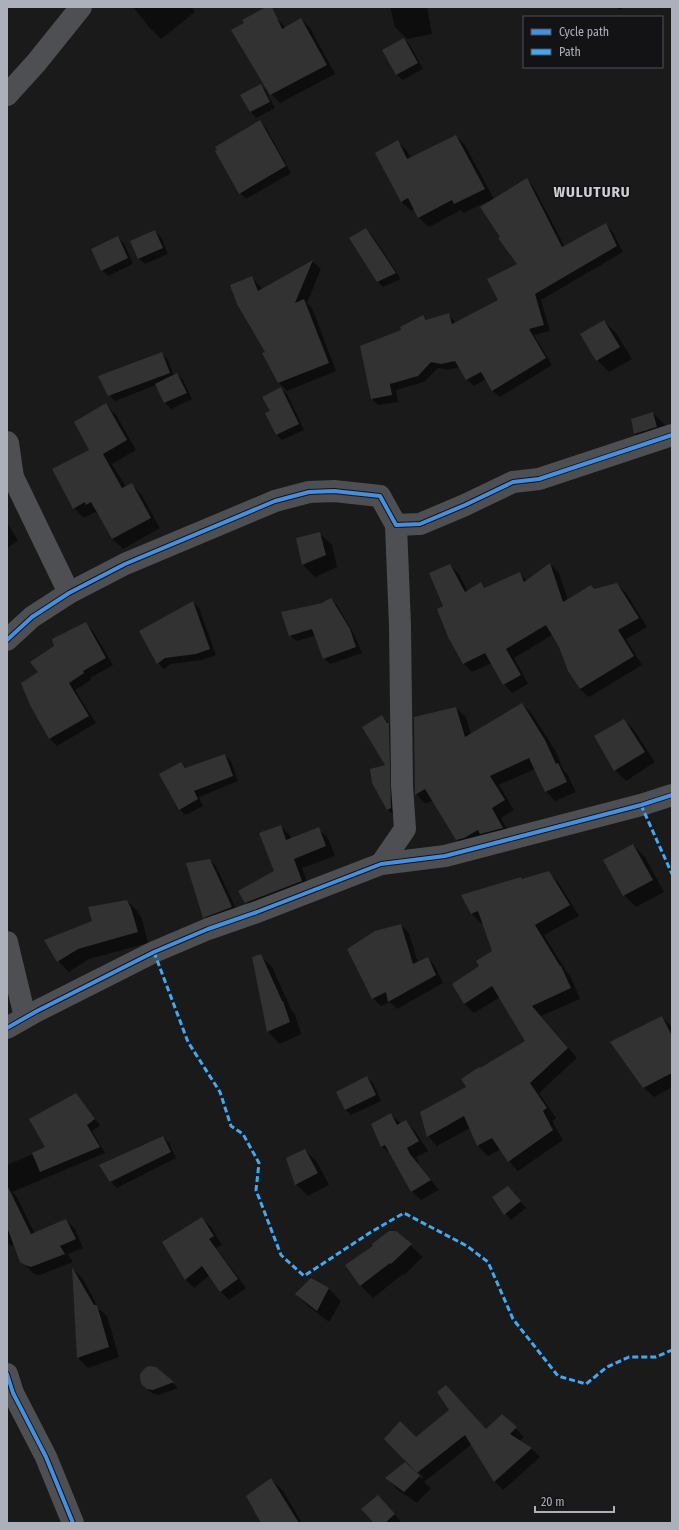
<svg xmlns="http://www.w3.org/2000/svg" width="679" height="1530" viewBox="0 0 679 1530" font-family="'Fira Sans Condensed',sans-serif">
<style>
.shadow{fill:#0007}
.building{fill:#323232}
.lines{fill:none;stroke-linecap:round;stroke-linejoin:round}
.street{stroke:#4e4f53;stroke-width:22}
.quiet{stroke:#3fa9f5;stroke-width:3;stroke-dasharray:6 3;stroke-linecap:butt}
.cycleway-casing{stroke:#131316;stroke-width:6}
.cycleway{stroke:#468fdf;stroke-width:4}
.labels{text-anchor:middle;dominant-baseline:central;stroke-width:3;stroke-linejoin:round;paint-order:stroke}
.district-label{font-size:15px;font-weight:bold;letter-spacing:1px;fill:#cccfd6;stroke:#131316}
</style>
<rect width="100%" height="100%" fill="#1a1a1a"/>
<!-- shadow -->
<g class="shadow">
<path d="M133 7H191L195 12 161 39 149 27Z"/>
<path d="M390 7H427L432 34 407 39 395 27Z"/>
<path d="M616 7H624L619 10Z"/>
<path d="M276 18 286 28 301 19 310 28 335 74 280 103 271 94Z"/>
<path d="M404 39 410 45 423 69 403 80 397 75 383 50Z"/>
<path d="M261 85 266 91 275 108 256 118 251 112 241 95Z"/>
<path d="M260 122 266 128 291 173 246 199 240 193Z"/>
<path d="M456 136 465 145 494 199 527 180 533 186 565 247 606 225 612 231 623 252 541 300 550 331 534 335 552 365 500 397 493 391 486 379 474 386 467 380 460 367 448 370 438 368 424 382 396 390 398 402 378 405 372 399 402 330 423 316 427 320 448 314 456 323 500 301 518 265 501 237 488 201 464 213 461 210 429 227 419 218 414 209 411 211 401 201 398 142 407 151 411 158Z"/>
<path d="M366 229 372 235 401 279 383 287 377 281Z"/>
<path d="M155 231 161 237 168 254 145 264 139 259Z"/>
<path d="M118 238 124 243 133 264 108 276 102 270Z"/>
<path d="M313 262 321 269 307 303 312 308 336 371 287 391 279 383 264 354 266 352 252 278 260 286 262 290Z"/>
<path d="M604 321 616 333 632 359 609 372 597 360Z"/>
<path d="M162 354 168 360 174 376 177 374 183 380 192 399 171 409 165 403 156 385 115 401 109 395Z"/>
<path d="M281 388 287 394 304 430 282 440 276 434 271 412Z"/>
<path d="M106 405 116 415 136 450 112 464 126 487 131 484 141 494 160 528 123 549 112 539 98 514 95 512 84 518 74 508Z"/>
<path d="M653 413 665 425 668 439 647 446 635 434 632 419Z"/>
<path d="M7 522 18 541 7 548Z"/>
<path d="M320 534 332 545 337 567 315 577 303 565Z"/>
<path d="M550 564 559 573 568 600 595 590 617 584 626 593 647 627 626 639 642 665 589 697 580 689 559 646 552 635 514 658 528 684 512 693 504 684 492 663 472 672 464 664 445 606 450 565 459 574 468 592 481 584 485 588 520 573 527 581Z"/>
<path d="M331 600 337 605 355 636 362 653 330 664 324 658 315 636 296 641 290 635 323 604Z"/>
<path d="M193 602 199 608 216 655 202 660 171 664 164 669 158 663Z"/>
<path d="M85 623 93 631 113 665 90 678 91 680 75 690 96 723 57 746 50 739 40 672 56 646Z"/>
<path d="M522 704 532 714 555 750 564 771 567 774 576 792 555 801 546 791 535 769 499 785 514 810 501 818 512 838 467 849 457 840 433 800 426 804 416 794 415 718 456 708 466 717 471 735Z"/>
<path d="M382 716 392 727 397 818 388 810 373 782 386 766Z"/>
<path d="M624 720 634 730 655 762 626 781 615 770 595 736Z"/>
<path d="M225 755 231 761 238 781 199 797 203 806 186 815 180 810 181 763 187 769Z"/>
<path d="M280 826 290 835 291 839 318 829 328 838 335 856 302 868 311 891 255 912 246 902 275 871Z"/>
<path d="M633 845 645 857 664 892 636 907 624 895Z"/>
<path d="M210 860 216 866 238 913 210 923 204 917Z"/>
<path d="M548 872 558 882 579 916 544 935 566 971 571 977 580 999 541 1016 577 1058 539 1093 556 1118 552 1121 563 1140 518 1171 509 1161 501 1149 488 1156 478 1146 470 1128 437 1146 428 1136 468 1087 480 1069 527 1041 500 997 474 1013 464 1004 481 966 494 951 484 923 482 924 472 914 462 895 523 880Z"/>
<path d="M127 901 138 912 142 919 148 943 89 959 69 972 58 961 93 922Z"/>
<path d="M401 925 409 933 418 963 428 958 435 966 443 983 397 1009 390 1002 381 1006 373 998Z"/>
<path d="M260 955 272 967 292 1011 295 1014 301 1034 280 1044 268 1032 253 957Z"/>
<path d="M662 1017 672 1027V1087L654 1097 644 1088 611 1043Z"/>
<path d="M367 1077 373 1083 381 1101 351 1115 345 1109Z"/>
<path d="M81 1101 100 1125 92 1131 105 1153 12 1192 17 1197 35 1234 66 1220 75 1229 83 1248 68 1254 73 1262 40 1275 34 1274 21 1261 14 1244 11 1246 7 1242V1165L46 1148Z"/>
<path d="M391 1114 401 1124 406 1121 415 1131 428 1151 416 1157 419 1165 439 1190 421 1200 411 1191 392 1155 381 1146Z"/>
<path d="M163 1137 169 1143 176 1158 117 1188 111 1182 100 1166Z"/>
<path d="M305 1150 317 1162 329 1185 308 1196 296 1184Z"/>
<path d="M514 1193 526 1208 511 1220 493 1197Z"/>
<path d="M202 1218 211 1227 222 1245 216 1248 246 1288 229 1300 221 1292 209 1276 194 1288 185 1279Z"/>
<path d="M396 1232 423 1257 404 1275 403 1274 373 1298 361 1286 347 1265Z"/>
<path d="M74 1270 83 1279 99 1309 107 1316 119 1357 88 1368 78 1358Z"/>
<path d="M311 1279 329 1289 341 1301 329 1322 308 1306 296 1294Z"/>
<path d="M156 1368 173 1383 178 1388 159 1395 154 1394 149 1391 143 1384Z"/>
<path d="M446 1386 487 1430 502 1415 524 1437 519 1441 532 1449 540 1457 503 1490 495 1482 472 1444 424 1482 431 1488 417 1503 398 1490 387 1478 405 1464 422 1479 423 1477 386 1439 416 1438 450 1410Z"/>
<path d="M271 1479 283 1491 302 1523H262Z"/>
<path d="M384 1502 402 1523H375Z"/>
</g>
<!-- building -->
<g class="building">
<path d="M266 7H272L282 29 301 18 327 65 270 95 231 30 244 23 242 20Z"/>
<path d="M404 38 418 63 396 75 382 50Z"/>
<path d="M261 84 270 102 250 112 240 95Z"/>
<path d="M260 120 286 166 239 194 215 151 217 150 215 147Z"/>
<path d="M456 135 485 189 454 204 452 200 418 218 408 198 401 202 375 153 398 140 407 159Z"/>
<path d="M527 178 562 247 606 223 617 246 535 294 544 325 529 329 546 358 492 391 481 372 466 380 455 361 441 364 431 362 418 376 390 384 392 395 371 399 360 346 401 330 400 327 423 315 426 320 449 313 452 324 498 300 487 279 517 264 498 238 500 237 480 207Z"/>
<path d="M366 228 396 273 377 282 349 238Z"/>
<path d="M155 230 163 248 138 259 130 241Z"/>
<path d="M118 236 128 258 101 271 91 249Z"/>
<path d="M313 260 295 303 304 299 329 363 278 383 262 353 265 352 237 304 230 285 252 276 258 291Z"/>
<path d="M604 320 620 347 596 361 580 334Z"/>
<path d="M162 352 170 373 108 396 98 376Z"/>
<path d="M177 373 187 393 164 403 155 384Z"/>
<path d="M281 387 299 424 276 435 265 413 270 411 262 397Z"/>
<path d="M106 403 127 440 103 454 122 488 132 483 151 518 112 539 91 502 86 505 85 502 73 509 52 469 89 450 74 422Z"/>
<path d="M653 412 657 427 634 434 631 419Z"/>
<path d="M320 532 326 555 302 565 296 538Z"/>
<path d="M550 563 563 602 591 585 594 589 617 583 639 618 618 630 634 656 580 689 568 671 559 647 546 625 506 649 521 675 503 685 485 653 463 664 448 637 437 609 443 606 429 573 450 564 465 592 481 582 484 588 520 572 524 582Z"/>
<path d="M331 598 350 629 356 647 323 659 312 629 289 636 281 612 322 603Z"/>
<path d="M193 601 210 649 196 654 165 658 157 664 139 631Z"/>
<path d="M86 622 106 658 83 671 84 673 69 683 89 716 49 739 30 705 21 683 38 672 30 662 54 646 52 639Z"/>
<path d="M522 703 545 740 556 764 558 763 567 782 545 792 529 758 490 776 505 800 492 808 503 828 480 834 478 830 464 838 456 840 425 789 415 795 414 717 456 707 465 737Z"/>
<path d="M382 715 387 723H389L391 808 387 810 372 783 370 769 385 765 362 727Z"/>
<path d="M624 719 645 752 614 771 594 736Z"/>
<path d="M225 754 233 776 194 791 198 799 179 810 159 774 181 762 185 768Z"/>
<path d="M281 825 286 840 319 827 326 846 294 859 302 881 245 903 238 891 274 871 259 833Z"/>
<path d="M633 844 653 880 623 896 603 860Z"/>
<path d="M210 859 232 907 203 918 186 863Z"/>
<path d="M549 871 570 905 535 925 560 966H561L571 988 532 1006 568 1048 530 1083 547 1108 543 1111 553 1130 508 1162 492 1138 477 1146 464 1116 427 1137 420 1112 466 1087 461 1079 479 1067 480 1068 525 1041 492 986 464 1004 452 984 479 966 476 961 492 951 478 911 471 914 461 895 521 877 522 879Z"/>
<path d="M127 900 131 908 138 932 78 949 57 962 44 940 92 921 88 907Z"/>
<path d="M401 924 413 964 428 957 436 975 388 1002 386 992 372 999 347 949 375 931Z"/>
<path d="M261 954 282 1001H283L290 1022 267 1032 252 957Z"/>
<path d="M662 1016 672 1036V1073L643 1088 610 1042Z"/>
<path d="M367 1076 376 1095 345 1110 336 1092Z"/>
<path d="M76 1093 95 1119 87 1125 100 1147 40 1172 32 1153 45 1147 29 1119Z"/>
<path d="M391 1113 397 1125 406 1120 419 1141 407 1148 410 1154 431 1180 411 1192 385 1145 381 1147 371 1124Z"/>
<path d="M163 1136 171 1152 110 1182 99 1165Z"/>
<path d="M305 1149 318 1173 295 1185 286 1158Z"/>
<path d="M508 1186 521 1201 504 1215 492 1197Z"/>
<path d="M8 1187 31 1234 66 1219 76 1239 60 1246 65 1254 31 1267 25 1265 20 1262 7 1227V1188Z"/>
<path d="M202 1217 214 1236 209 1239 238 1279 220 1292 202 1266 185 1280 162 1242Z"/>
<path d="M389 1231H396L412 1244 391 1264 390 1263 360 1286 345 1265 373 1246 372 1244Z"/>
<path d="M72 1267 94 1305H97L109 1347 77 1358Z"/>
<path d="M311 1278 329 1288 317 1311 295 1294Z"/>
<path d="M150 1366 156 1367 174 1382 153 1390 147 1389 142 1385 140 1379V1374L146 1367Z"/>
<path d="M446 1385 486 1429 502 1414 517 1427 510 1434 532 1448 494 1482 465 1435 417 1473 384 1439 400 1421 416 1437 449 1410 437 1392Z"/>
<path d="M405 1462 420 1476 404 1492 385 1478Z"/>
<path d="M271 1478 299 1523H261L246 1496Z"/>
<path d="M378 1495 395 1514 385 1523H374L361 1509Z"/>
</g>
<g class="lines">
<!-- street -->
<g class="street">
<path d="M7 95 36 63 81 7"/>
<path d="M7 442 8 443 13 477 69 593"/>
<path d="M7 640 32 617 69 593 125 564 275 501 309 492 334 491 380 496 396 525 420 524 465 505 513 482 539 479 672 435"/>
<path d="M381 864 405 829 402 786 400 626 396 525"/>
<path d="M7 942 25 1017"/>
<path d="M7 1028 37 1011 154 952 208 929 257 912 381 864 445 856 641 805 672 795"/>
<path d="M7 1374 13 1393 46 1457 73 1523"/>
</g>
<!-- quiet -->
<g class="quiet">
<path d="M641 805 672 874"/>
<path d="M154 952 188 1042 220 1092 231 1126 243 1134 259 1163 256 1190 281 1255 304 1276 371 1232 404 1213 467 1246 488 1262 513 1319 558 1376 586 1384 607 1367 629 1357H656L672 1350"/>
</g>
<!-- cycleway casing -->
<g class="cycleway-casing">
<g id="cycleway">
<path d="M7 640 32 617 69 593 125 564 275 501 309 492 334 491 380 496 396 525 420 524 465 505 513 482 539 479 672 435"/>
<path d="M7 1028 37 1011 154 952 208 929 257 912 381 864 445 856 641 805 672 795"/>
<path d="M7 1374 13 1393 46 1457 73 1523"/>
</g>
</g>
<!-- cycleway -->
<use href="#cycleway" class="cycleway"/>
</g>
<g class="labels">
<!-- district labels -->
<g class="district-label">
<text x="592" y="192">WULUTURU</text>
</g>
</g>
<!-- border -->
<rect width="679" height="1530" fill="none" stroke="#abb0ba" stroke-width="16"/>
<!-- legend -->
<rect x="523" y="16" width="140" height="52" fill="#131316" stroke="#505258"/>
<rect x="531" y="29" width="20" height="6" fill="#468fdf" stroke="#505258"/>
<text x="559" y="36" font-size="12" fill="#abb0ba">Cycle path</text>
<rect x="531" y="49" width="20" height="6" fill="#3fa9f5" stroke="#505258"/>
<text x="559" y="56" font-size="12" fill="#abb0ba">Path</text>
<!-- scale -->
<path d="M535 1506v6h79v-6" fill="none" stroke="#abb0ba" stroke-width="2"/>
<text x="541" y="1506" font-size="12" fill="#abb0ba" stroke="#131316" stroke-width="3" paint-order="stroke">20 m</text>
</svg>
